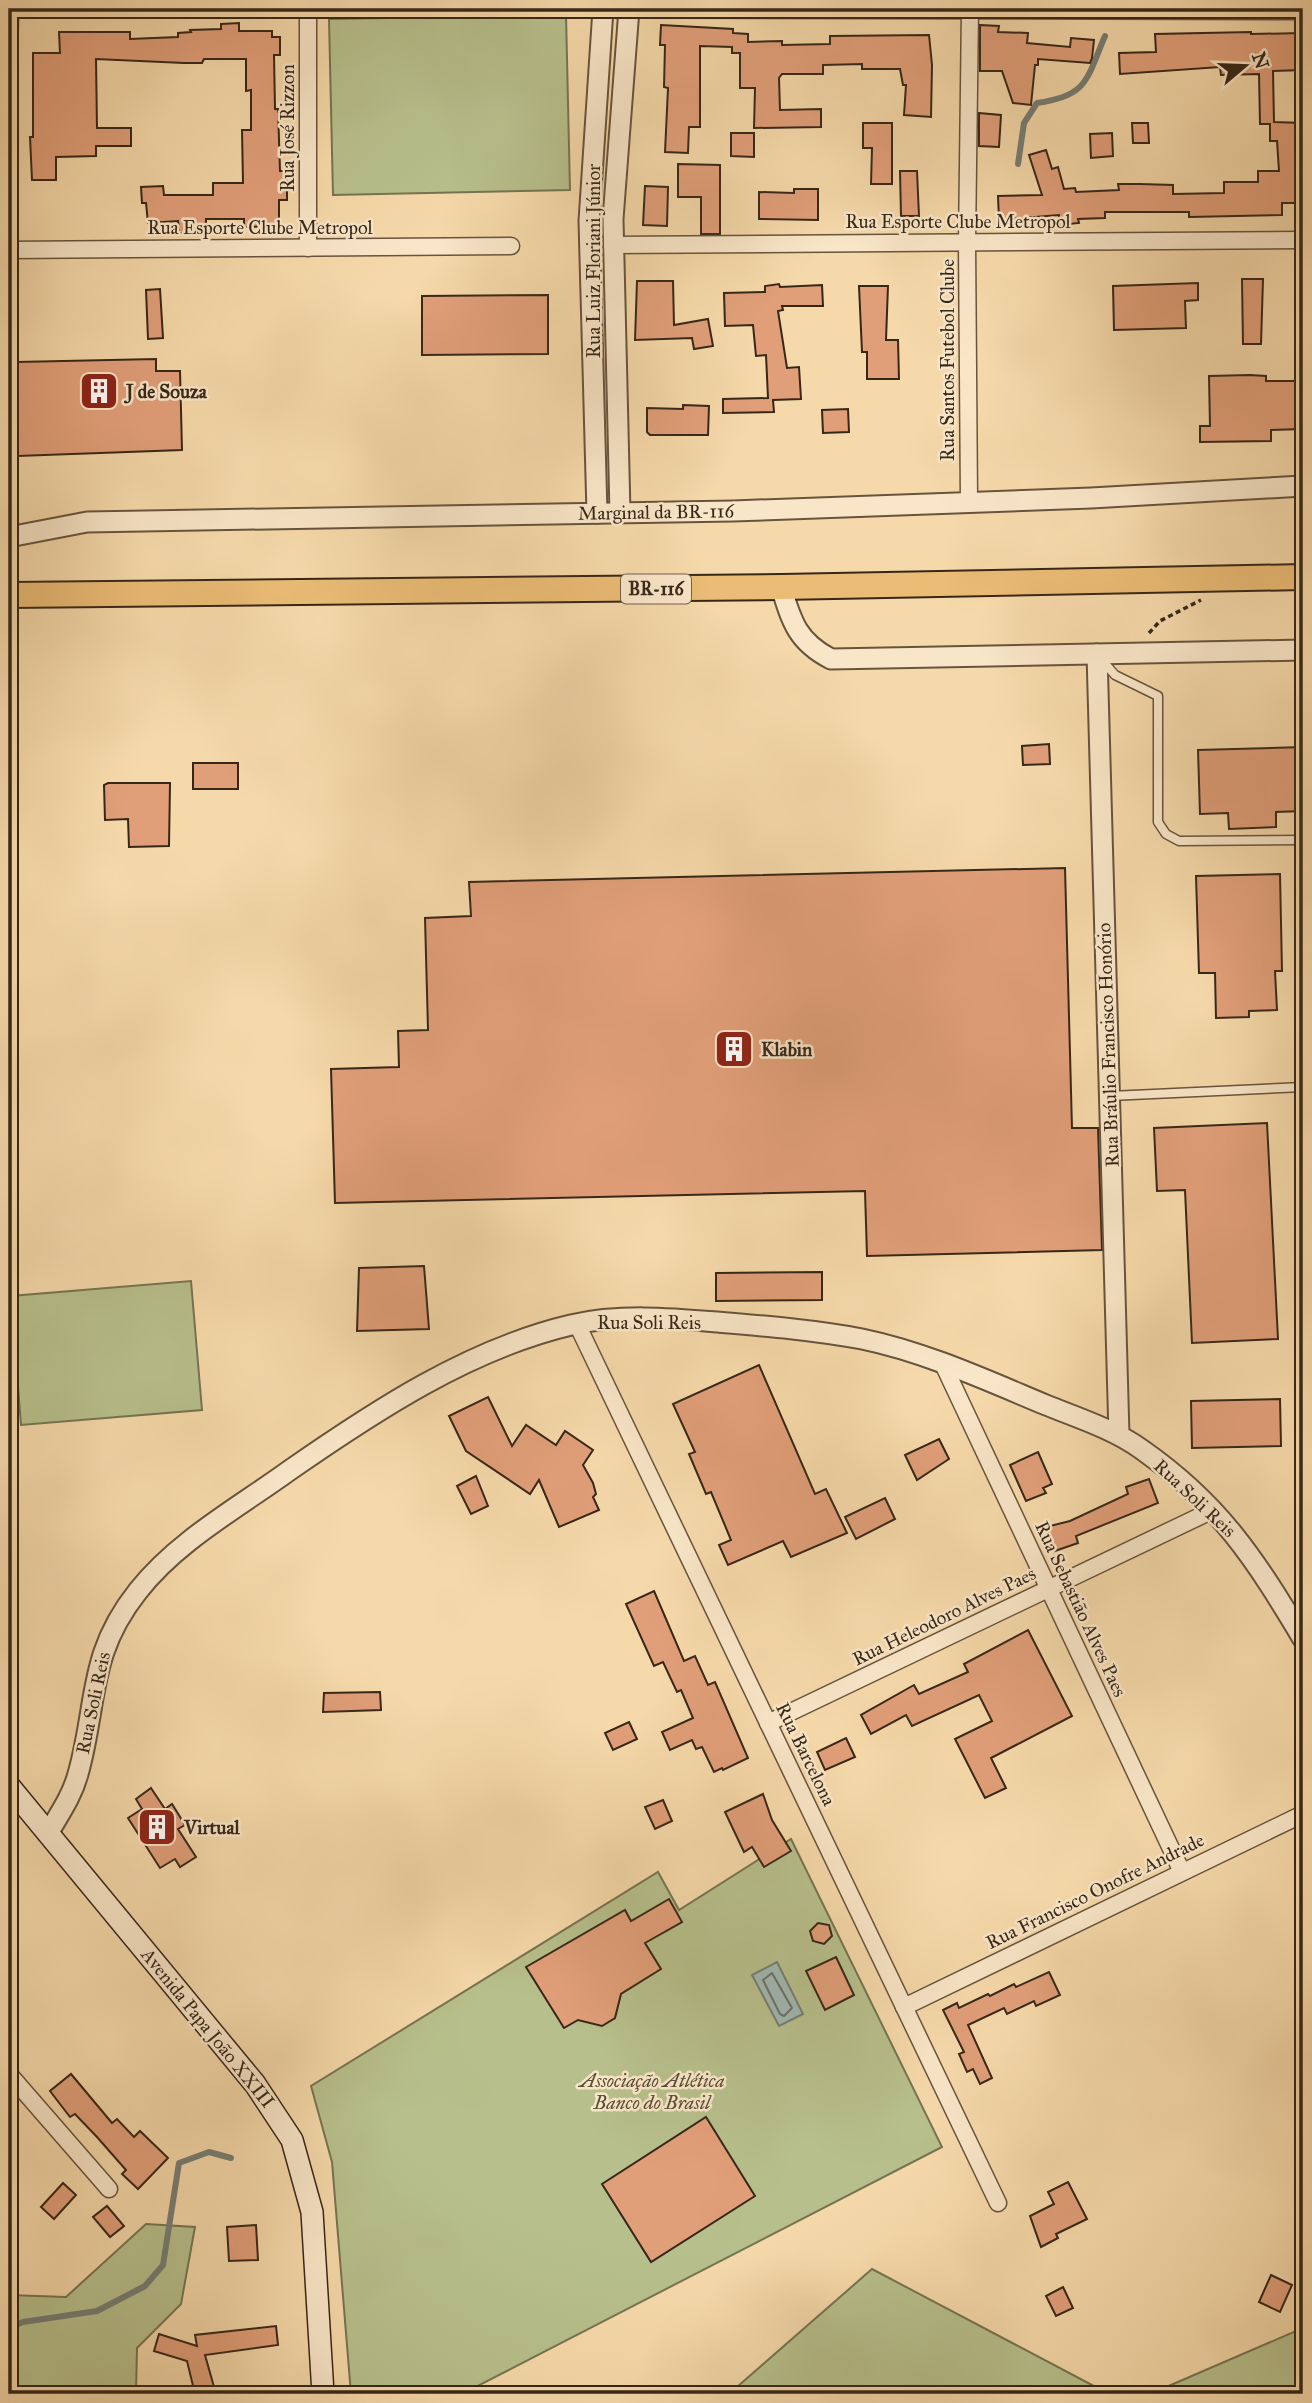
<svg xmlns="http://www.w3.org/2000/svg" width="1312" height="2403" viewBox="0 0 1312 2403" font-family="'IM FELL Great Primer',serif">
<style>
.green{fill:#b7c08c;stroke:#777452;stroke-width:2}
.water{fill:#a0b8b3;stroke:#767e75;stroke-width:2}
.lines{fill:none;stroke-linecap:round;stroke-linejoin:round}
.shore{stroke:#6c7066;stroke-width:2}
.stream{stroke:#767e75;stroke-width:6}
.building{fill:#e19f79;stroke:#372719;stroke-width:2}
.service-casing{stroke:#67543d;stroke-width:11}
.minor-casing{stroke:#67543d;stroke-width:19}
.tertiary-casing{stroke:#67543d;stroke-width:23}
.secondary-casing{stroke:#372719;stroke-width:24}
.trunk-casing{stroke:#372719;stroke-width:28}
.path{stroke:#372719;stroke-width:3.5;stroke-dasharray:5 3.5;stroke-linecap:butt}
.service{stroke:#f9e6c8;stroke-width:8}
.minor{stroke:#f9e6c8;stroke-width:16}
.tertiary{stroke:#f9e6c8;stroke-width:19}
.secondary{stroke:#f9e6c8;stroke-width:21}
.trunk{stroke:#ebbc75;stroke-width:24}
.labels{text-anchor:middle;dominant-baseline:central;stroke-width:5;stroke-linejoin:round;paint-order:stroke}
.shield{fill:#f9e6c8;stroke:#71604e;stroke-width:2}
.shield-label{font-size:18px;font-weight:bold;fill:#372719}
.street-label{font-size:19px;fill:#372719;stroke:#f9e6c8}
.poi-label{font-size:19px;font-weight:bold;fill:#372719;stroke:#f9e6c8;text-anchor:start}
.park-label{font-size:19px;font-style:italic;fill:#574d36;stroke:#f9e6c8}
</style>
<rect width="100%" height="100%" fill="#f6d9aa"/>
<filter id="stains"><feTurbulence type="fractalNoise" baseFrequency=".00286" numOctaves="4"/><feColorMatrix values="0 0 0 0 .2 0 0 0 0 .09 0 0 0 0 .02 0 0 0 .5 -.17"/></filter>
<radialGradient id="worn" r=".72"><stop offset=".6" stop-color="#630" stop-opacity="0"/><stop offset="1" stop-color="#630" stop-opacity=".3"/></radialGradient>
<!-- green -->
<g class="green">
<path d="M566 15 570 190 333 195 329 19Z"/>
<path d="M191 1281 202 1410 21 1425 11 1296Z"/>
<path d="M791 1839 942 2147 462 2394H351L332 2162 311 2086 658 1872 679 1910Z"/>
<path d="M146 2224 195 2227 181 2304 137 2348 136 2394H9V2295L66 2297Z"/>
<path d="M872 2269 1109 2394H729Z"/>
<path d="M1303 2328V2394H1150Z"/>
</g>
<!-- water -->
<path class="water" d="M777 1962 803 2014 779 2026 752 1975Z"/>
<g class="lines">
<!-- shore -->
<path class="shore" d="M772 1973 792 2008 784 2016 780 2014 763 1980Z"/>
<!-- stream -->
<g class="stream">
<path d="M1018 164 1024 123 1037 103C1088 96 1086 80 1105 36"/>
<path d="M9 2328 23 2322 97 2311 145 2286 163 2265 179 2163 209 2152 231 2158"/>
</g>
</g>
<!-- building -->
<g class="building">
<path d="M239 23V31H272V37H280V55H274L275 109H278L280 171H287V200H279V226L244 227V219H206V227H198V233H179L178 221 148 223 146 203H142L141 187 163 186 164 195H213V183H243L242 130H251V90L246 91V59H204L202 63H184L96 59 97 128H131V146H96V156L56 157V180H32L30 137H33V53H60L59 32H130V39L178 37V33L191 32 190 30 221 29V24Z"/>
<path d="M661 25 733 29V33L748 34V42L782 41V45L830 44V36L929 35 932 65 931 117 904 115 906 85H903L900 69H862V64L823 65V74H782L779 78 780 110 821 109V127L754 128 755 88H740V53H732V47L700 46V127H689L688 153 665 152 668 88 664 87 665 45H660Z"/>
<path d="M980 25 999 26 998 32 1028 33 1027 43 1070 47 1071 38 1094 40 1092 58 1090 63 1038 59V65H1035L1031 105 1013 103 1002 71H980Z"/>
<path d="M1251 32V34L1303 33V70L1273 71 1274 122 1303 123V203H1282V215L1189 217V212H1105V218L1078 219 1079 223 1060 225 1059 215 999 220 998 196 1042 195 1029 155 1046 150 1052 169 1058 167 1064 189 1075 188 1076 192 1119 190 1118 184H1140L1173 185V194L1224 193V182H1258V171H1279L1277 141H1270V124H1260L1259 74 1221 75 1220 67 1120 74 1119 53 1156 52 1155 34Z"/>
<path d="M979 113 1001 115 999 147 979 146Z"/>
<path d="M863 123H892V184H871L872 148H863Z"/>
<path d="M1132 123H1148L1149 143H1133Z"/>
<path d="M731 133H754V157L731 156Z"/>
<path d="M1112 133 1113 156 1091 158 1090 134Z"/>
<path d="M678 164 720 165V234H701V197H678Z"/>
<path d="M900 171H917L919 216H901Z"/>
<path d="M645 186 668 187 667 226 643 225Z"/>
<path d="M794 189H818V220L759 219V192L794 193Z"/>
<path d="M1242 279H1263L1261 344H1243Z"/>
<path d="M637 281H673L674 325 708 319 713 346 694 349 692 338 635 340Z"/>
<path d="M1198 283V300L1185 301 1186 328 1114 330 1113 286Z"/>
<path d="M779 284 780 287 822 285 823 306H782L783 310 778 311 787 368 799 367 801 399 773 400 774 412 723 413V399L768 398 766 355 756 356 753 325 725 326 724 293 765 292V286Z"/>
<path d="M859 286H888L886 340H898L899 379H867V352H862Z"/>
<path d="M160 289 163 338 148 339 146 290Z"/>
<path d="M548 295V354L422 355V296Z"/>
<path d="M156 359V371H180L182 450 18 456 17 362Z"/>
<path d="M1250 375 1266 376V381H1303V429L1271 430V441L1200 442V426H1210L1209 376Z"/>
<path d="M683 405 709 406 708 435H650L647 432V408L683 409Z"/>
<path d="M848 409 849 432 823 433 822 410Z"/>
<path d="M1049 744 1050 764 1023 765 1022 746Z"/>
<path d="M1303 747V811L1276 812V827L1229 829 1228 813 1200 814 1198 750Z"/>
<rect x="193" y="763" width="45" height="26"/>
<path d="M108 783H170L169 846 129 847 128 819 105 820 104 785Z"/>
<path d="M1065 868 1072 1128H1098L1102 1250 867 1256 865 1191 335 1203 331 1069 399 1067 398 1031 428 1030 425 918 471 916 469 882Z"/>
<path d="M1280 874 1282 971H1275L1277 1010 1249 1011V1017L1216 1018 1215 973H1199L1196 876Z"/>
<path d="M1267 1123 1278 1339 1192 1343 1185 1190 1157 1191 1154 1128Z"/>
<path d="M424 1266 429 1329 357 1331 359 1268Z"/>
<path d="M822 1272V1300L716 1301V1273Z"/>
<path d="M759 1365 815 1494 826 1489 847 1533 791 1557 783 1541 728 1565 719 1545 731 1540 711 1492 706 1494 689 1454 695 1452 673 1404Z"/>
<path d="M488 1397 512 1446 526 1425 556 1445 565 1431 593 1450 583 1465 593 1483 596 1494 593 1497 599 1510 559 1527 539 1480 530 1494 466 1451 449 1416Z"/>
<path d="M1280 1399 1281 1446 1192 1448 1191 1401Z"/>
<path d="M939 1439 949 1459 917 1480 905 1455Z"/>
<path d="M1038 1452 1052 1484 1043 1488 1046 1493 1026 1501 1010 1465Z"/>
<path d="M476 1476 488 1506 471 1514 457 1486Z"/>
<path d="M1149 1479 1158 1503 1076 1536 1078 1543 1055 1551 1046 1527 1070 1521 1128 1494 1126 1487Z"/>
<path d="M885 1498 895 1519 856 1539 845 1517Z"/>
<path d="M654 1591 684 1661 695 1656 708 1685 715 1682 748 1758 723 1770 722 1768 714 1772 702 1747 696 1749 692 1740 670 1750 662 1732 693 1718 681 1690 677 1692 663 1662 654 1666 626 1604Z"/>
<path d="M1028 1630 1072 1716 991 1758 1006 1788 985 1798 955 1739 992 1721 979 1695 912 1726 906 1715 871 1734 861 1715 914 1685 919 1694 968 1672 964 1664Z"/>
<path d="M380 1692 381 1710 323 1712 324 1693Z"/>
<path d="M629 1722 637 1739 613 1750 605 1733Z"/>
<path d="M846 1738 855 1757 825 1770 817 1752Z"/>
<path d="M151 1788 165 1809 172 1804 185 1825 178 1829 196 1857 180 1867 175 1859 160 1868 128 1818 142 1809 136 1799Z"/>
<path d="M763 1794 772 1820 791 1851 764 1867 752 1847 744 1852 725 1812Z"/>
<path d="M663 1800 672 1821 655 1829 645 1807Z"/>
<path d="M669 1899 682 1922 645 1943 661 1969 621 1994 615 2018 602 2026 578 2020 564 2028 526 1967 625 1910 631 1921Z"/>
<path d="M818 1923 829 1925 832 1936 824 1944 813 1941 810 1931Z"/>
<path d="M836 1957 854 1995 825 2010 806 1971Z"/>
<path d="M1049 1972 1060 1995 1036 2006 1034 2001 1007 2014 1004 2008 968 2025 992 2078 980 2084 973 2069 967 2072 959 2054 964 2052 943 2010 957 2003 959 2008 988 1994 990 1996 1014 1984 1016 1987Z"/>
<path d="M71 2074 112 2123 117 2119 134 2137 140 2131 168 2158 138 2189 122 2174 126 2170 97 2137 75 2114 70 2117 50 2091Z"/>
<path d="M706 2117 755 2196 651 2262 602 2184Z"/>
<path d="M1068 2182 1087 2219 1056 2234 1058 2238 1041 2247 1030 2216 1054 2204 1048 2192Z"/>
<path d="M63 2183 76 2195 54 2219 41 2207Z"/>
<path d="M107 2206 124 2226 110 2237 93 2217Z"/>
<path d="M256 2225 258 2260 229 2261 227 2227Z"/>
<path d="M1271 2275 1292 2285 1280 2312 1259 2302Z"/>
<path d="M1063 2287 1073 2308 1056 2316 1046 2296Z"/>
<path d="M276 2326 278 2345 205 2355 216 2394H195L187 2361 154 2351 159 2334 197 2346 195 2335Z"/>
</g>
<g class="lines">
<!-- service casing -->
<g class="service-casing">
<g id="service">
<path d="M1101 659 1115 675 1158 696V822L1166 834 1179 841 1303 840"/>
<path d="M1300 841 1303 894"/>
<path d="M1110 1096 1303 1087"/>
</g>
</g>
<!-- minor casing -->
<g class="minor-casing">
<g id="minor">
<path d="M480 9 1303 11"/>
<path d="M9 57 10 9"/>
<path d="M612 245 1303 240"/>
<path d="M308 248V9"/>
<path d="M9 250 511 246"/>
<path d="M969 502 967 242 970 9"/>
<path d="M577 1324 998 2203"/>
<path d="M943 1364 1182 1872"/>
<path d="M768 1723 1213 1510"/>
<path d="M904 2007 1303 1814"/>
<path d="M9 2074 109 2189"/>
</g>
</g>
<!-- tertiary casing -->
<g class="tertiary-casing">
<g id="tertiary">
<path d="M597 513 589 221 603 9"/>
<path d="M620 513 613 219 629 9"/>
<path d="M9 537 87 522 733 511 1091 498 1303 486"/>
<path d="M781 587C792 623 798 642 831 659L1303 650"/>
<path d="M1097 654 1119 1435"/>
<path d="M49 1832C60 1813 72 1796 78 1774 98 1703 87 1655 138 1591 177 1541 239 1507 290 1470 375 1411 469 1349 571 1325 618 1314 669 1318 717 1322 765 1326 814 1330 862 1339 925 1352 986 1380 1046 1405 1078 1418 1113 1429 1141 1449 1220 1504 1255 1559 1303 1639"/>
</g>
</g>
<!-- secondary casing -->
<g class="secondary-casing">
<path id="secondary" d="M9 1786 255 2084 292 2140 312 2212 323 2394"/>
</g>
<!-- trunk casing -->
<g class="trunk-casing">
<path id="trunk" d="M9 595 781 587 1303 577"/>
</g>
<!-- path -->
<path class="path" d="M1149 633 1160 621 1201 600"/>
<!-- service -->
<use href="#service" class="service"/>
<!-- minor -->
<use href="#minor" class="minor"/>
<!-- tertiary -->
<use href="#tertiary" class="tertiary"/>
<!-- secondary -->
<use href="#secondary" class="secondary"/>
<!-- trunk -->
<use href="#trunk" class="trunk"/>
</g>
<!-- icons -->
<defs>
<g id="building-square" transform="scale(2.0125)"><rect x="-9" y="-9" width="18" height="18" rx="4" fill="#8f2418" stroke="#f9e6c8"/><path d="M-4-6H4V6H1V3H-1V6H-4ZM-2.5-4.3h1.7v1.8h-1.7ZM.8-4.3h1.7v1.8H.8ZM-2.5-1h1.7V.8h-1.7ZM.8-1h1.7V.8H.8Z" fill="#fff"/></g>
</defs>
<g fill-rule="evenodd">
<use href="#building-square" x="99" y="391"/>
<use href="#building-square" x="734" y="1049"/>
<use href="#building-square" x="157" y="1827"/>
</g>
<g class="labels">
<!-- shield labels -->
<rect class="shield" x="621" y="574.5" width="70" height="29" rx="5"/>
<g class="shield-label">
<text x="656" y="589">BR-116</text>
</g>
<!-- street labels -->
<g class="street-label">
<text transform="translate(287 128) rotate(-90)">Rua José Rizzon</text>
<text x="958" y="221">Rua Esporte Clube Metropol</text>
<text x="260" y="227">Rua Esporte Clube Metropol</text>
<text transform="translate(593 261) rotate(-90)">Rua Luiz Floriani Júnior</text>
<text transform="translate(947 360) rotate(-90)">Rua Santos Futebol Clube</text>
<text transform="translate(656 512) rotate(-1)">Marginal da BR-116</text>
<text transform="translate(1108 1045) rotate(-92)">Rua Bráulio Francisco Honório</text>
<text x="649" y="1322">Rua Soli Reis</text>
<text transform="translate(1195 1498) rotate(43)">Rua Soli Reis</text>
<text transform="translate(1081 1609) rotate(65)">Rua Sebastião Alves Paes</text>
<text transform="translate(944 1616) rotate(-26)">Rua Heleodoro Alves Paes</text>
<text transform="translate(93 1703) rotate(-78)">Rua Soli Reis</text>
<text transform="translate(806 1754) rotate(64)">Rua Barcelona</text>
<text transform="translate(1095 1891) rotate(-26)">Rua Francisco Onofre Andrade</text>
<text transform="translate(208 2028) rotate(51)">Avenida Papa João XXIII</text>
</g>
<!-- poi labels -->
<g class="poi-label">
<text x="126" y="391">J de Souza</text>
<text x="761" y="1049">Klabin</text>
<text x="184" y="1827">Virtual</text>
</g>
<!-- park labels -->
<g class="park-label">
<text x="652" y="2080">Associação Atlética<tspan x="652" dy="22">Banco do Brasil</tspan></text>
</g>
</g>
<!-- margin -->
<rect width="1312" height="2403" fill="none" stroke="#f6d9aa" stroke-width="35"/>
<rect x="10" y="10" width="1291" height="2382" fill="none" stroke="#372719" stroke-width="3.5"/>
<rect x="18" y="18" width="1277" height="2368" fill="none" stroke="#372719" stroke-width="2"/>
<!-- north arrow -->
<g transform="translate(1245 66) rotate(71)" stroke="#f9e6c8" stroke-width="5" paint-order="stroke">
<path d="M0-5L12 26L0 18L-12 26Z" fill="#372719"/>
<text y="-10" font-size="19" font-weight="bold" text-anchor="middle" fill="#372719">N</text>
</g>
<rect width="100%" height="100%" filter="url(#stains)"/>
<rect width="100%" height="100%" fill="url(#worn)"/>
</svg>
